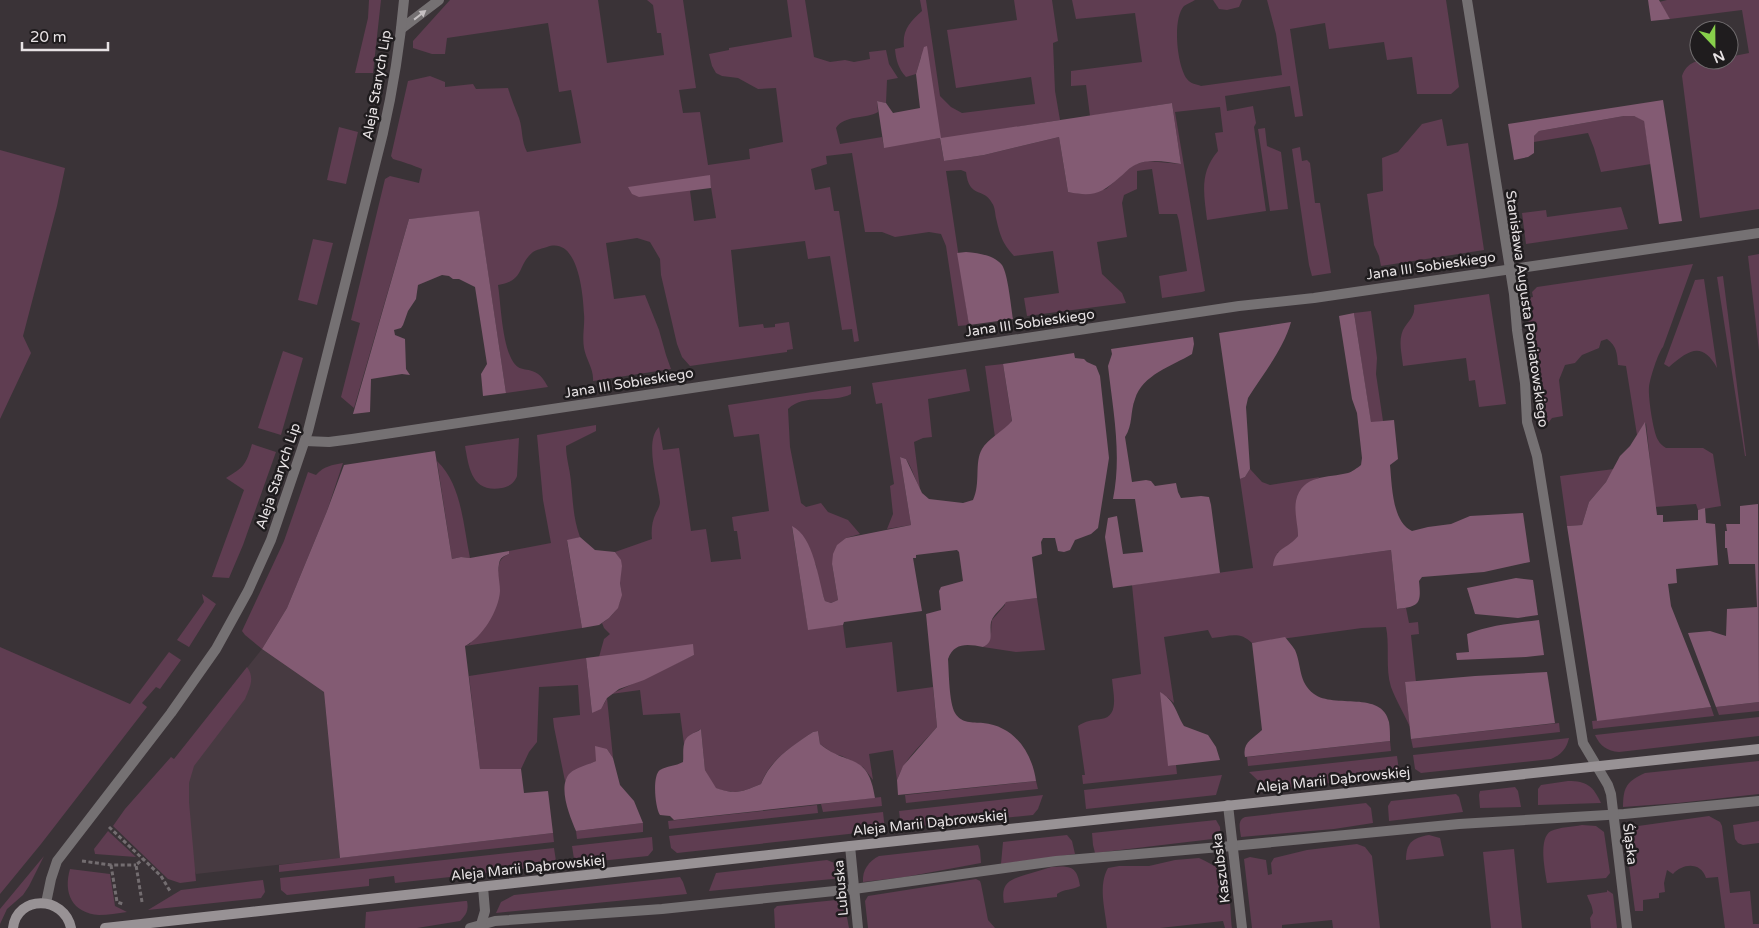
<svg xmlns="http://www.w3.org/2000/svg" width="1759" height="928" viewBox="0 0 1759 928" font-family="'Varela Round',sans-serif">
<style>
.built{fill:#473a41}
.green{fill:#5f3d51;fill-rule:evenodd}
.forest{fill:#835b73}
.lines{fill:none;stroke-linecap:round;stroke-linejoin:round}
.path{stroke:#736d70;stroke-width:3;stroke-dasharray:4 2.5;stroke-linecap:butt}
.lane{stroke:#757173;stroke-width:10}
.street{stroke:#757173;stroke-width:10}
.secondary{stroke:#989295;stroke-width:10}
.oneway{fill:#c5c0c2}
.labels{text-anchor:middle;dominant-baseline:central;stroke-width:5;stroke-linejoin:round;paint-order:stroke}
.street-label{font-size:14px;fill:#e7e2e4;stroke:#1f1c1e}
</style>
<rect width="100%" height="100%" fill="#3a3337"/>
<!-- built -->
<path class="built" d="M262 649 324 692 340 858 196 874 160 778Z"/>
<!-- green -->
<g class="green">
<path d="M369 0H381L373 73H355L368 18Z"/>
<path d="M450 0H598L607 63 664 55 661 33H657L653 5 647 0H683L696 88 679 90 683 113 700 112 708 165 750 159 749 149 783 142 776 88 758 89 738 78 722 76 716 73 712 66 709 54 729 50V48L792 37 787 0H805L814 57 830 62 845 60 854 62 870 59 869 52 886 50 889 64 898 78 887 80 886 103 877 101 878 112C866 119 844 115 836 128L840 144 882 137 884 147 940 138 921 57 916 74 906 77C898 68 896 60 895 49L904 47C902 30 910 22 922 11L920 0H926L940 96 951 107 962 113 1035 104 1031 77 956 88 947 30 1017 20 1014 0H1052L1058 41 1053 43 1055 91 1060 120 940 139 944 161 984 155 1059 137 1068 192 1084 194 1106 189 1133 165 1147 161 1181 164 1172 103 1090 116 1086 85 1071 86V71L1142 62 1135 13 1076 19 1072 0H1195C1192 2 1187 4 1184 6 1172 19 1177 66 1187 79 1191 84 1196 84 1201 86L1282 75 1276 34 1267 0H1446L1459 87 1451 94H1417L1412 57 1387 60 1384 42 1329 49 1325 23 1290 29 1303 116 1295 117 1290 86 1225 96 1227 111 1253 106 1256 123 1254 127 1266 211 1207 220C1204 194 1199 173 1218 151L1215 133 1223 132 1220 107 1175 112 1205 291 1202 292 1162 298 1159 276 1187 271 1179 221 1177 214H1159L1152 169 1137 171V189L1124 195 1122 203 1127 237 1097 242 1102 274 1122 293 1126 303 1027 316 1024 298 1059 293 1053 251 1014 256C1002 243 1000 235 996 218 995 213 995 207 992 203 984 187 969 199 966 172L961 170 946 171 969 325 958 326 946 246 941 234 929 232 895 237 882 232H865L852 153 826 156 827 164 811 169 815 190 830 187 834 211H839L859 341 854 342 852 329 842 330 830 256 808 259 805 241 731 250 739 327 763 324 764 328 775 327V324L789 322 793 349 787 350V352L690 366 682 357 677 344 661 275 660 259 650 242 637 238 606 243 614 299 645 295 659 330 666 355 671 369 593 381C594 369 586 360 584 348 582 336 585 325 584 314 583 293 578 236 547 247 543 248 536 250 533 252 517 265 525 281 498 285 501 303 502 356 518 367 522 370 528 369 532 371 541 374 544 380 548 387L506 393 479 212 409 219 354 408 341 397 360 323 351 320 385 179 390 176 419 183 422 169C412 165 404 162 393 159L391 156 408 81 430 76 445 82V87L473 84 476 89 508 88C511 98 515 108 519 118 523 129 521 141 527 152L581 143 571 90 559 92 548 23 447 38 445 54H432L413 48V41ZM709 175 716 218 694 221 690 191Z"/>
<path d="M1213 0H1242L1239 7 1227 10 1219 9Z"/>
<path d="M1667 0H1759V209L1700 218 1682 76C1689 55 1711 60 1729 60V57L1749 53 1742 10 1670 19 1659 2Z"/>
<path d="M1624 116H1634L1644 120 1651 164 1601 172 1594 148 1588 133 1534 142V136L1539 131Z"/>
<path d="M1442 119 1447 146 1468 143 1484 250 1381 266 1379 256 1374 245 1367 194 1383 191 1382 158 1398 152 1422 124Z"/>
<path d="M339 127 358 132 346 184 327 180Z"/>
<path d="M1265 128 1267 146 1281 152 1288 209 1270 211 1258 129Z"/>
<path d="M1300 147 1302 161 1307 160 1310 163 1315 203H1320L1331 273 1312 276 1309 265 1292 149Z"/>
<path d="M0 150 65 168 57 206 23 336 31 353 0 419Z"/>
<path d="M1621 207 1628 229 1526 244 1522 213 1546 210 1547 217Z"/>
<path d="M313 239 333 243 317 305 298 300Z"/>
<path d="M1759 254V351L1748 256Z"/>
<path d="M1693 264 1663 347C1658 353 1650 378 1649 387 1648 396 1653 432 1658 440 1660 444 1663 446 1666 448H1703L1713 454 1721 506 1698 510 1696 504 1655 507 1646 423 1637 435 1626 366 1618 365C1617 354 1617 346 1607 339L1601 341 1599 348 1582 355 1575 363 1565 365 1559 380 1563 416 1552 418 1548 423H1541L1539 421H1536L1537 390 1528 316 1527 298 1533 297 1532 292 1537 287Z"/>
<path d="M1723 276 1746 456H1745L1717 277Z"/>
<path d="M1704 279 1717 368C1702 341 1689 350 1669 367L1664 364 1695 280Z"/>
<path d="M1489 294 1506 404 1479 407 1475 380 1469 381 1466 358 1403 366C1402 354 1398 341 1403 330 1408 321 1416 316 1414 305Z"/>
<path d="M1371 311 1377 358 1376 374 1383 421 1371 423 1354 313Z"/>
<path d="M283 351 303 358 281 435 258 428Z"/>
<path d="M1003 364 1012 422 995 437 985 366Z"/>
<path d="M966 369 970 391 928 399 932 437 923 438 914 442 920 489C915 479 912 468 906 459L900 457 911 525 887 529 893 514 890 486 894 484 882 403 876 404 872 383Z"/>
<path d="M851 386V394C832 404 804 393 788 409L790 447 801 503 806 507 821 503 828 512 848 520 860 534 846 538 832 564 838 600 831 603 825 601 818 580 816 565 792 527 808 629 843 625 846 648 892 642 897 692 933 687 937 727C921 746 906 756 897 780L893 750 869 754 873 780 863 767 842 756 834 754 820 744 818 731 813 732C793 746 770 759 761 784 741 792 737 795 715 788L705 770 701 729 690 735 684 744 680 713 643 715 640 690 611 694 694 655 599 657 604 639 610 634 604 628 602 623C612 617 621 606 621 594 622 590 620 586 620 582 620 567 625 565 615 552L652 539C651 530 652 521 656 513 658 509 660 506 660 502 658 483 644 441 659 427L663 450 679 448 691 531 706 529 711 562 741 559 737 531H734L732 517 769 511 759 434 734 437 728 405Z"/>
<path d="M596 425V431L566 446C566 458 570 469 571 482 573 501 573 518 580 537L567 541 582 628 465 646 470 644 498 573C499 563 499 558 509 554V551L551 543 543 500 537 435Z"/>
<path d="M519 438 517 476C514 484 509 486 502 488 472 493 469 469 465 446Z"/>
<path d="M252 444 276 452 243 545 229 578 212 577 244 490 226 478C244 467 246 465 252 444Z"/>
<path d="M437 461C462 485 463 525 470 558L461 557 452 559Z"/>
<path d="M343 463 327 511 287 608 262 649 245 635 242 631 284 541 308 472 316 475C324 466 332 465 343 463Z"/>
<path d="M1250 469 1262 482 1270 485 1320 477C1289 491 1298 509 1298 536L1295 541 1277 553 1346 556 1391 550 1397 609 1406 608 1409 623 1418 622 1419 634 1411 635 1416 682 1405 683 1410 727C1404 714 1396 700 1391 687 1385 668 1390 646 1386 627L1362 628 1252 643C1239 630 1228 637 1212 638L1208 630 1164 637 1174 703 1167 697 1168 766 1176 765 1177 774 1083 784 1082 775H1085L1078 726C1085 721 1093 720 1101 719 1120 717 1113 693 1112 679L1141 674 1132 585 1253 568 1240 479 1245 477Z"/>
<path d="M1614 469 1606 482 1589 502 1582 525 1567 526 1560 476Z"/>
<path d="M202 594 216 604 189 647 177 640 204 602Z"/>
<path d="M1037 598 1045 650 1016 652 983 647C994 641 990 631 992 620L1005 605V602Z"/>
<path d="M0 647 130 704 169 652 181 660 160 689 156 687 142 703 147 707 41 844 0 894Z"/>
<path d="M586 658 592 713 604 704 607 698 613 758 607 749 596 761 570 773 565 781 554 727 553 718 580 715 578 685 539 687 537 742 529 752 521 769 480 770 469 676Z"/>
<path d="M247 667C255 678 250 687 245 699L194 766 189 783V802L196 881 180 883 168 879 113 826 125 809 171 757 174 759Z"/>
<path d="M1759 702V711L1719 715 1716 707Z"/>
<path d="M1711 707 1714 716 1593 729 1592 721Z"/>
<path d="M1759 717V736L1619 752C1607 751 1600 746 1595 735Z"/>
<path d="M1559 723 1560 732 1413 748 1411 739Z"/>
<path d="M1569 738C1567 748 1561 755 1551 759L1421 773 1415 769 1413 755Z"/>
<path d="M1390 741 1391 751 1248 766 1247 757Z"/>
<path d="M1397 756 1399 771 1394 776 1268 790 1249 772Z"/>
<path d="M1759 761V794L1678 803 1623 807C1623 787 1627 781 1645 773Z"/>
<path d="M1222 775 1216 795 1086 809 1084 790Z"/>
<path d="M1036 781 1038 789 906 803 905 795Z"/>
<path d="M1568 781C1587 781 1593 786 1601 803L1538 805V789L1541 785Z"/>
<path d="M1515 787 1518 791 1521 807 1480 808 1479 795 1480 791Z"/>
<path d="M1456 794 1459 797 1463 812 1389 821 1388 806 1391 801Z"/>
<path d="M1043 795 1038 809 1033 815 901 828 899 811Z"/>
<path d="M881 797 882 806 823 812 821 804Z"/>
<path d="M1366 803 1371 808 1373 823 1334 829 1241 837C1240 829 1237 820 1245 817Z"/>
<path d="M817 805 818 813 669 829 668 821Z"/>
<path d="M883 812 885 830 677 853 671 848 669 836Z"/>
<path d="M1709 816 1720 822 1722 826 1730 893 1750 891 1753 924H1759V928H1725L1718 877 1706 878C1701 862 1683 863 1673 874L1667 870 1664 883 1665 892 1659 893V898L1643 900V911H1635L1624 828Z"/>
<path d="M1216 820 1220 827 1221 838 1095 853 1093 845 1092 833Z"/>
<path d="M1759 821V843L1743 845 1738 843 1735 839 1733 825Z"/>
<path d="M643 823V832L577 839 576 831Z"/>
<path d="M1582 825 1596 826 1604 832 1610 873 1606 878 1547 883C1545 870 1538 838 1551 831 1560 827 1572 827 1582 825Z"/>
<path d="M108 831 136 857 95 854 94 849Z"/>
<path d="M553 833 554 842 279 872V865Z"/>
<path d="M1067 835 1072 841 1075 854 1001 864 1003 842Z"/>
<path d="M1429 835 1440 838 1444 856 1406 860C1406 843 1412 838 1429 835Z"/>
<path d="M652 837 653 850 648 856 580 863 574 859 572 846Z"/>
<path d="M1357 844 1365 847 1372 856 1380 928H1333L1332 920 1282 925V928H1252L1244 859 1250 857 1266 860 1268 875 1272 874 1271 863 1274 858 1307 850Z"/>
<path d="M978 845 980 850 981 863 905 877 863 882C862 870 869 861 879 856Z"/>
<path d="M554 848 556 861 550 866 395 883 394 876 369 879V886L287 895 281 890 280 878Z"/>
<path d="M1514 849 1522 928H1491L1483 852Z"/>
<path d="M44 856 29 886 23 895 7 909 0 924V909Z"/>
<path d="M1199 858C1207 862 1217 866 1223 873 1231 883 1230 914 1232 928H1225L1223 921 1160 928H1107C1105 909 1098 885 1108 868L1119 866H1149L1175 860Z"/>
<path d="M827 860 837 864 843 878 709 891 716 873Z"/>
<path d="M1051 867C1069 866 1077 865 1080 886 1073 890 1063 889 1057 894V897L1004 903C1000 882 1011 879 1028 874 1036 872 1044 869 1051 867Z"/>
<path d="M70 869 110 874 115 906 127 912C118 913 108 915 99 915 72 913 63 893 70 869Z"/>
<path d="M680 877 683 882 687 894 496 913 501 902 514 895Z"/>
<path d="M976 879 980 881 981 884 988 920 995 928H868L865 901 868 896Z"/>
<path d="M263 880 265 892 261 898 148 910 181 890Z"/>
<path d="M1607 890 1613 894 1617 928H1591L1590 918 1593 913C1592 903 1589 902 1587 895L1607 892Z"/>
<path d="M836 900C846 906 847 917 849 928H775L774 909 777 906Z"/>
<path d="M465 901H467C469 910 466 915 460 921L417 928H365L366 912Z"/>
</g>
<!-- forest -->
<g class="forest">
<path d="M1648 0H1659L1670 19 1651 21Z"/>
<path d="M927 46 941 138 1172 103 1181 164C1166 162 1150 158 1135 165 1130 167 1125 173 1120 177 1101 194 1093 197 1068 192L1059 137 984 155 944 161 940 138 884 148 877 101 886 103 893 113 920 108 916 74 924 47Z"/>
<path d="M1663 100 1682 221 1659 224 1644 121 1634 116H1624L1539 131 1534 136V153L1528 157 1514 160 1508 124Z"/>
<path d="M710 175 711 188 639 197 632 194 628 187Z"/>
<path d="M479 211 506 393 483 396 481 374 487 364 475 287 459 279H453L449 276 442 275 418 285 416 299 408 311 403 325 401 328 394 330 395 335 405 339 406 369 410 375 402 374 371 379 370 412 353 414 409 219Z"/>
<path d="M966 252C978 253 994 255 1002 265 1008 274 1011 307 1013 319L969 325 957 253Z"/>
<path d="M1354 313 1371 422 1394 420 1398 459 1390 465C1392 485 1392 522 1412 531L1428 527 1451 524 1470 516 1523 513 1530 562 1484 572 1422 577 1419 581C1421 602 1421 607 1397 609L1391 550 1273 566C1275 547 1288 549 1298 536 1298 526 1294 511 1296 501 1302 474 1328 478 1348 473 1352 472 1357 468 1361 465L1362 458 1357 413 1352 399 1339 316Z"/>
<path d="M1291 322C1283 350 1263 374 1248 398L1246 407 1250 469 1245 477 1240 479 1219 333Z"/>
<path d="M1193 337 1194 344 1192 354C1172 366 1142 375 1135 399 1130 412 1133 425 1125 437L1132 482 1146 480 1151 481 1155 486 1176 483 1178 492 1181 498 1201 496 1209 497 1211 505 1220 573 1113 588 1105 537 1108 518 1117 516 1123 554 1143 552 1135 499H1113C1122 455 1113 410 1108 366L1112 354 1111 349Z"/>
<path d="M1074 353 1075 358 1084 359 1087 362 1096 366 1100 376 1109 458 1098 528 1091 534 1075 540 1070 550 1064 552 1058 551 1055 538H1043L1041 542 1042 554 1032 557 1037 598 1006 602C1002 609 994 613 991 622 989 633 995 641 983 647 968 644 954 642 948 659 949 673 949 702 955 713 962 724 972 722 983 723 1014 726 1032 752 1036 781L898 795 897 780 903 766 937 727 926 614 941 610 939 591 941 587 963 581 959 552 957 550 916 555V558H913L922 611 844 622 843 625 808 630 792 526C814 537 818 579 825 601L831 603 838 600 832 564 833 554 837 545 846 538 911 525 900 457 906 459 922 493 929 499 963 503 973 500C981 483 974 463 982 449 987 440 1004 430 1012 421L1003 364Z"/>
<path d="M1645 422 1657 515H1663V522L1698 520V510L1705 508 1706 523 1715 524 1718 565 1676 569 1677 583 1668 584 1671 606 1711 707 1597 721 1567 526 1582 525 1589 502 1606 482 1620 456 1630 446Z"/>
<path d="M435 451 452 559 461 557 470 558 509 551V554C504 556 500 557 499 564 497 573 500 582 500 591 499 610 482 638 465 646L480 769H521L524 793 548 791 553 833 340 858 324 692 262 649 287 608 327 511 344 465Z"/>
<path d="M1758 504 1759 702 1716 707 1688 633 1710 631 1726 636 1727 609 1757 607 1755 564H1729L1727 548H1725V531H1727L1726 524H1740V506Z"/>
<path d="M580 537 595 550 615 552 621 560 622 566 620 583 622 595 618 608 609 618 599 625 582 628 567 540Z"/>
<path d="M1516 578 1533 580 1538 615 1518 618 1475 614 1467 588Z"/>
<path d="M1539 620 1544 655 1526 657 1457 660 1456 653 1469 652 1467 634C1490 625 1515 623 1539 620Z"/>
<path d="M1285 637C1288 641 1292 645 1295 650 1302 666 1298 682 1314 694 1334 709 1382 690 1389 722 1390 728 1390 735 1390 741L1245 757C1242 742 1253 739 1262 730L1252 643Z"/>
<path d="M693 644 694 655 644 680 619 689 607 698 601 709 592 713 586 658Z"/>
<path d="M1547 672 1555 723 1411 739 1405 682 1475 676Z"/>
<path d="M1160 692C1176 702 1175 711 1184 726L1208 735 1216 747 1220 760 1168 766Z"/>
<path d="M701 729 705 770 716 788C737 795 741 792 761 784 771 759 792 746 813 732L818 731 820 744C847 767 868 751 875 798L674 820 670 816 660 815C655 808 652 775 660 770 666 766 676 766 683 762 684 754 681 740 690 735 694 732 698 732 701 729Z"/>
<path d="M595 746 607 749 613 758 620 785 634 801 643 823 576 831C570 817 557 786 570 773 577 767 588 765 596 761Z"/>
</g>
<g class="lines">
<!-- path -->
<g class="path">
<path d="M109 827 161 876 170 891"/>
<path d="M82 861 111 865H136"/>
<path d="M111 865 117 902 123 904"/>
<path d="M142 902 136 865 143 859"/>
</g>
<!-- lane -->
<path class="lane" d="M470 928 495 921 662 909 854 889 1056 861 1232 846 1459 824 1624 814 1759 801"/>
<!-- street -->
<g class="street">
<path d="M1467 0 1514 294 1517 330 1525 383 1527 422 1537 456 1583 743 1608 785 1611 794 1627 928"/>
<path d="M401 29 439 0"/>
<path d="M305 441 329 442 352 439 1239 306 1314 298 1759 233"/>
<path d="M1228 805 1242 928"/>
<path d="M850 846 858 928"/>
<path d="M46 903 51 879 57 861 171 713 216 649 248 591 271 540 308 431 383 133C393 89 400 45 404 0"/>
<path d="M480 928 485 911 483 887"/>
</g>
<!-- secondary -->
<g class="secondary">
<path d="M13 928C17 895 64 895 71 928"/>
<path d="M105 928 850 846 1759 749"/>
</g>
</g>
<!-- one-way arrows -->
<defs><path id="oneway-solid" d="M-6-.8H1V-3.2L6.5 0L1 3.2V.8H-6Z" transform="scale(1.25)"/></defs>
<use class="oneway" href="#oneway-solid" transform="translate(420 15) rotate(-38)"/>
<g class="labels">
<!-- street labels -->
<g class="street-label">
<text transform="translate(377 85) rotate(-80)">Aleja Starych Lip</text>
<text transform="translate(1431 266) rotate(-8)">Jana III Sobieskiego</text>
<text transform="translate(1527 309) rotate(82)">Stanisława Augusta Poniatowskiego</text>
<text transform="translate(1030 323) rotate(-8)">Jana III Sobieskiego</text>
<text transform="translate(629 383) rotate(-9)">Jana III Sobieskiego</text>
<text transform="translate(278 476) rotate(-71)">Aleja Starych Lip</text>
<text transform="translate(1333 780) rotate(-6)">Aleja Marii Dąbrowskiej</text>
<text transform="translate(930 823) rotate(-6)">Aleja Marii Dąbrowskiej</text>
<text transform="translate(1630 844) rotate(83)">Śląska</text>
<text transform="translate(528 868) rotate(-6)">Aleja Marii Dąbrowskiej</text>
<text transform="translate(1221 868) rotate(-97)">Kaszubska</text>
<text transform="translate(841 888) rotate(-95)">Lubuska</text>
</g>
</g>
<!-- north arrow -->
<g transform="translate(1714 45) rotate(158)"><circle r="24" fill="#1f1c1e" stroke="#6f6b6d"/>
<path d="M0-4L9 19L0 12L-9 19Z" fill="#87cf4b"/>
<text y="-8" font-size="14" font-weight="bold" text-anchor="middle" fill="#e7e2e4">N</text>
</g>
<!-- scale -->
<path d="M22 42v8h86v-8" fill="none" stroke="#e7e2e4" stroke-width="2.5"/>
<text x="30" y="42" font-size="15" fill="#e7e2e4" stroke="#1f1c1e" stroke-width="4" paint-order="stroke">20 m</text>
</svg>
